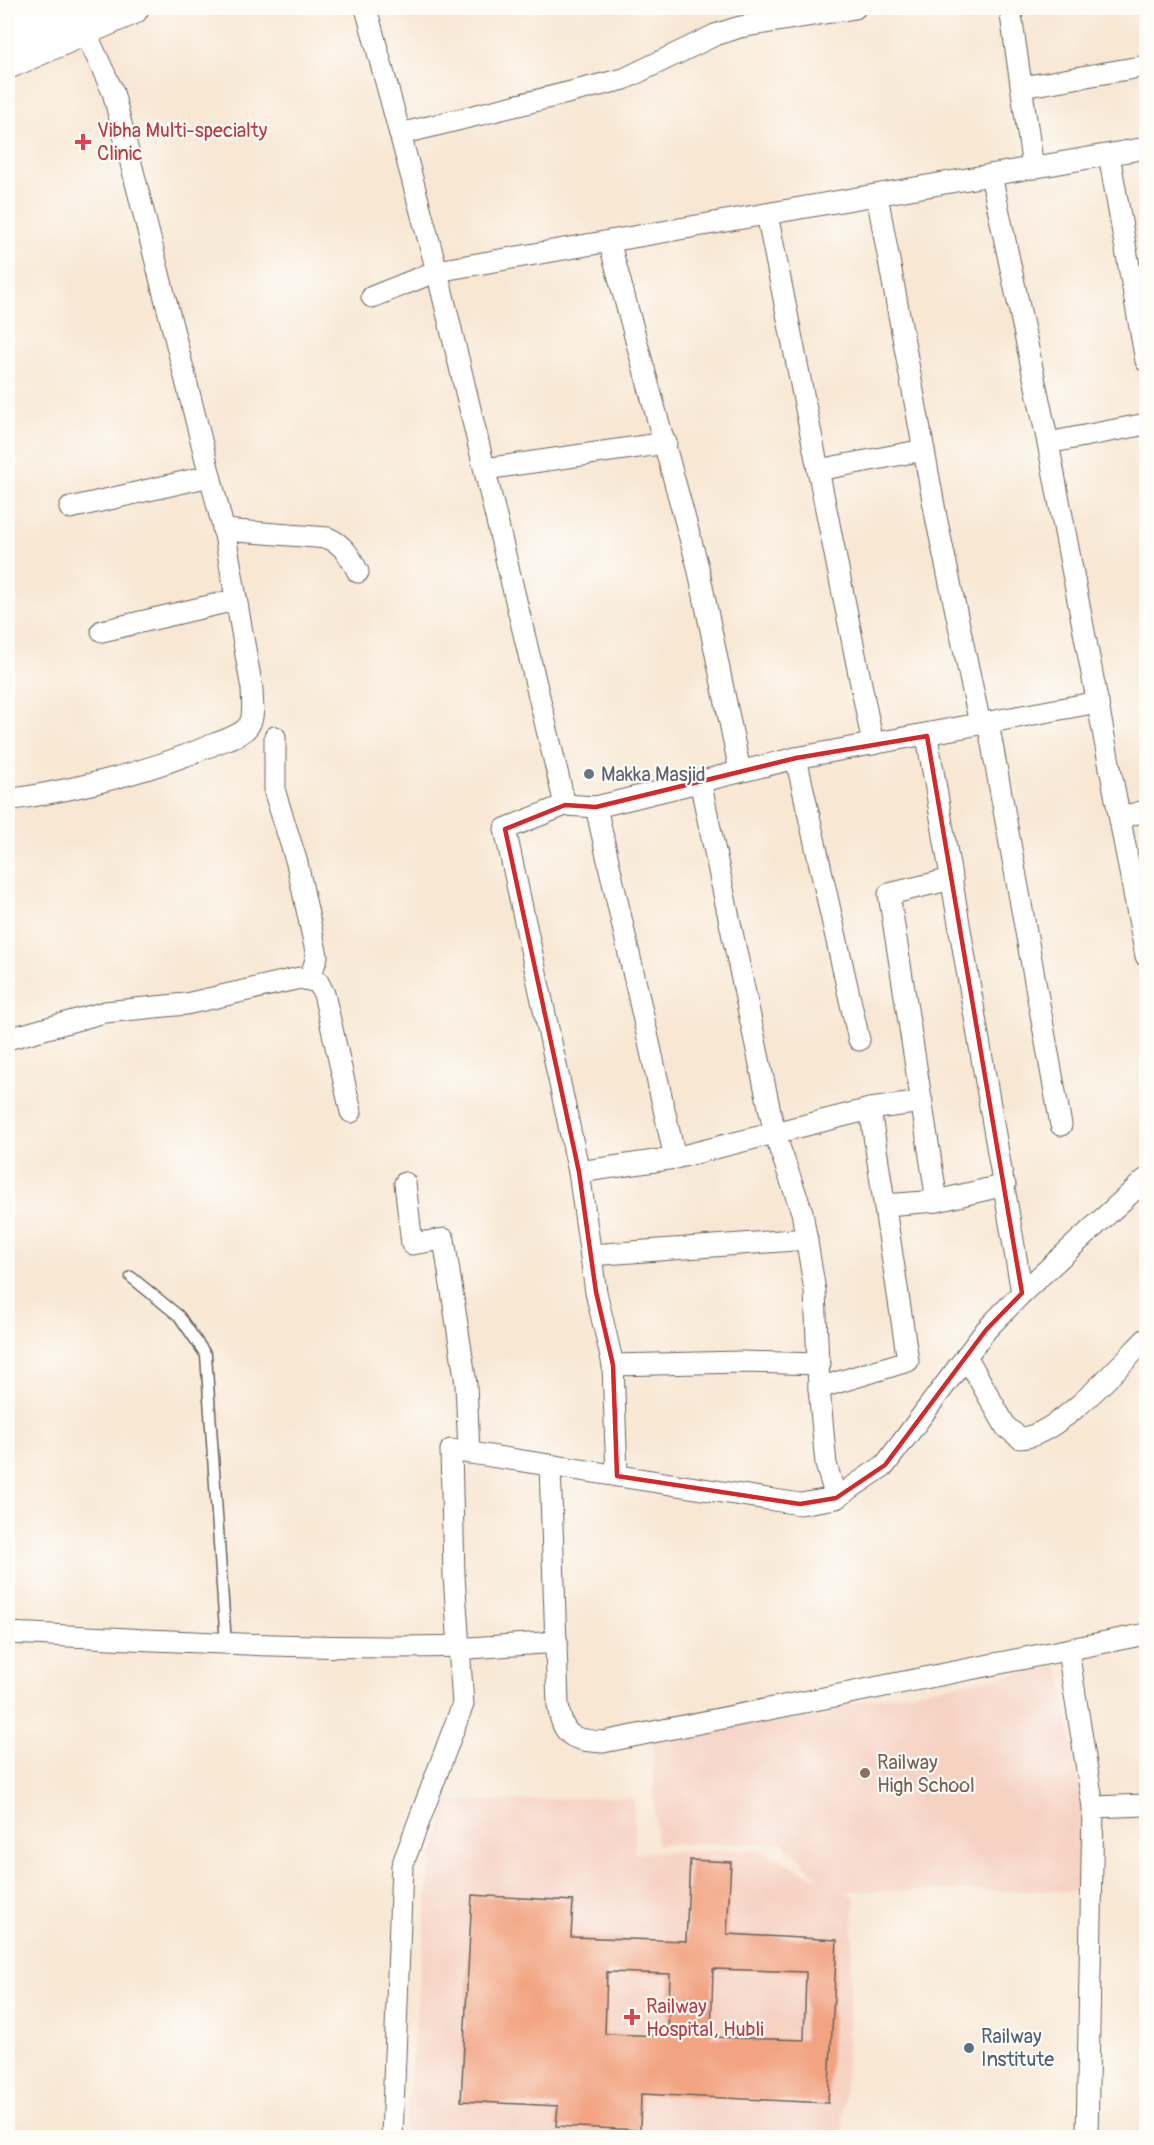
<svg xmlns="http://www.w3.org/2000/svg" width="1154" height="2145" viewBox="0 0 1154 2145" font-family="Pangolin,sans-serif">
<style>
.built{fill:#f6d2c3}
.building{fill:#f2a381;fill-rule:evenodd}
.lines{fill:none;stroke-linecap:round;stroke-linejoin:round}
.service-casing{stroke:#69635c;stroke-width:13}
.minor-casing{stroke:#69635c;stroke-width:23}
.primary-casing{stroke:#69635c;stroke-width:35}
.service{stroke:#fff;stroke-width:10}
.minor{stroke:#fff;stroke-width:21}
.primary{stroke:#fff;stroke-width:33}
.marked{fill:none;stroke:#d62828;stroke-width:4.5;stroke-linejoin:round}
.health-dot{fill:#e0444e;stroke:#fdfcf7;stroke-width:2}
.worship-dot{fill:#6b7280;stroke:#fdfcf7;stroke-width:2}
.education-dot{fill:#8d6e63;stroke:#fdfcf7;stroke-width:2}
.service-dot{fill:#5c6f8a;stroke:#fdfcf7;stroke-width:2}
.labels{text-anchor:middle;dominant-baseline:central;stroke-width:4.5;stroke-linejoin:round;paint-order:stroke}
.health-label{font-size:20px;fill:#be3a42;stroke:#fdfcf7;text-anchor:start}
.worship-label{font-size:20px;fill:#5b616d;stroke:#fdfcf7;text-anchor:start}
.education-label{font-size:20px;fill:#785e54;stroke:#fdfcf7;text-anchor:start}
.service-label{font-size:20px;fill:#4e5e75;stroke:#fdfcf7;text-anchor:start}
</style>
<rect width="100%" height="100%" fill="#fdfcf7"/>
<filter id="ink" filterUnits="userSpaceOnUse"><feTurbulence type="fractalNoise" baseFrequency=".0167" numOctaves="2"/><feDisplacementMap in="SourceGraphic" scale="12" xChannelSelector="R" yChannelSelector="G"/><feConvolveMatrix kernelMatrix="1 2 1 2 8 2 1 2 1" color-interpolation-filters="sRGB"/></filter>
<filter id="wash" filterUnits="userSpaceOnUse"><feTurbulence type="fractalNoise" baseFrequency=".008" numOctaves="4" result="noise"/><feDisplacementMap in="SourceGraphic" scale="24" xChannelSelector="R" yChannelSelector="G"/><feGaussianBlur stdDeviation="1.35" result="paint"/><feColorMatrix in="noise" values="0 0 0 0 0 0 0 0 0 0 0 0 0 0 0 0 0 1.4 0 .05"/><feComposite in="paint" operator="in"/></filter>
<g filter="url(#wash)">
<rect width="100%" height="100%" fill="#f8e7d3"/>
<!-- built -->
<path class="built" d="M1059 1666 1083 1808 1080 1891H844L855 1897 842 2137 404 2138 430 1871 447 1802 634 1797 635 1853 761 1850 821 1880 783 1843 656 1844 652 1738Z"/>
<g id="blocks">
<!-- building -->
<path class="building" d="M690 1860 731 1862 727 1934 837 1940 828 2103 641 2094 640 2130 556 2126 558 2106 461 2101 472 1895 573 1901 571 1937 686 1941ZM713 1969 806 1972 804 2040 711 2037ZM607 1972 670 1974 668 2036 605 2034Z"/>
</g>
</g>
<g filter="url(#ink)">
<use href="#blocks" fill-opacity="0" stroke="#69635c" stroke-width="1.5"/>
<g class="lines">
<!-- service casing -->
<g class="service-casing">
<path id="service" d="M131 1277 179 1316 206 1355 226 1644"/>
</g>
<!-- minor casing -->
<g class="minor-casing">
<g id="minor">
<path d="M366 8 437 271 565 805"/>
<path d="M1010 8 1033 168"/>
<path d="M1022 87 1146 66"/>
<path d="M400 134 624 79 715 35 740 27 855 8"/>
<path d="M1109 155 1146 361"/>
<path d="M991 175 1048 443"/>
<path d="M877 195 937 522 980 724"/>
<path d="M767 214 873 744"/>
<path d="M609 241 698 567 740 771"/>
<path d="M372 297 437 271 1146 148"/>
<path d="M1146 424 1048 443 1146 956"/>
<path d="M485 469 666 443"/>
<path d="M818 470 924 450"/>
<path d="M70 508 210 476"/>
<path d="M223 530 328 538C344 545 350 556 358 572"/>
<path d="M102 631 235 600"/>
<path d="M988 722 1061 1125"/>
<path d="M927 736 1022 1293"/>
<path d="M275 737V793L297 863 317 956 310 979"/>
<path d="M796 758 859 1040"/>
<path d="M700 781 775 1135 802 1212 815 1291 819 1388 826 1464 836 1498"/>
<path d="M8 800C80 789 150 772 217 743 227 739 243 735 249 725 255 716 252 699 252 689L225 535 113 92 84 29"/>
<path d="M596 807 675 1158"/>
<path d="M1120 817 1146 811"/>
<path d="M8 1039 105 1012 186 1004 300 978 318 982 324 994 351 1112"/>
<path d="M922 1102 870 1109 675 1158 579 1172 505 829 565 805 596 807 796 758 1098 702"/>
<path d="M579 1172 596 1292 613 1365 617 1476"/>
<path d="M405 1183 412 1244 444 1239 466 1384 469 1453"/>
<path d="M937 1201 889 894 952 879"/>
<path d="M885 1205 937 1201 1005 1185"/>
<path d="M591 1255 807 1239"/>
<path d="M966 1356 1006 1427 1020 1438C1057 1437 1120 1365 1146 1339"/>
<path d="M613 1365 741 1362 820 1364"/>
<path d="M819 1388 908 1361 870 1109"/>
<path d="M550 1465 558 1705C563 1737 572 1740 603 1742L1146 1634"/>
<path d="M8 1633C158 1640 308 1650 459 1646L470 1648 557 1642"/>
<path d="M1068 1651 1093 1807 1146 1805"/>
<path d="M392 2138 402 1866 463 1704 454 1576 451 1450 800 1504 836 1498 885 1465 986 1330 1022 1293 1146 1179"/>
<path d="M1087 2138 1093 1807"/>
</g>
</g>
<!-- primary casing -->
<g class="primary-casing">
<g id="primary">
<path d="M8 32 65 8"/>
<path d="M8 62 132 8"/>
</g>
</g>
<!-- service -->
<use href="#service" class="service"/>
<!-- minor -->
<use href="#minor" class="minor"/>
<!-- primary -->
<use href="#primary" class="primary"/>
</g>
</g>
<!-- marked area -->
<path class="marked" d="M927 736 1022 1293 986 1330 885 1465 836 1498 800 1504 617 1476 613 1365 596 1292 579 1172 505 829 565 805 596 807 796 758Z"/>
<!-- markers -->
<g class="health-dot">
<path d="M80 133h6v6h6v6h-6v6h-6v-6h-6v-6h6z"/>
<path d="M629 2008h6v6h6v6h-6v6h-6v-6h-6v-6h6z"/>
</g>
<circle class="worship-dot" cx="589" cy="774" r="6"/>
<circle class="education-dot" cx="865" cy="1773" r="6"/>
<circle class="service-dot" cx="969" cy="2048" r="6"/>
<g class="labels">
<!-- health labels -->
<g class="health-label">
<text x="97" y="130">Vibha Multi-specialty<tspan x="97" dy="23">Clinic</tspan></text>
<text x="646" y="2006">Railway<tspan x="646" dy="23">Hospital, Hubli</tspan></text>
</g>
<!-- worship labels -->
<g class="worship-label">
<text x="601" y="774">Makka Masjid</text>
</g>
<!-- education labels -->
<g class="education-label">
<text x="877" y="1762">Railway<tspan x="877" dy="23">High School</tspan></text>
</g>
<!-- service labels -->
<g class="service-label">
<text x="981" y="2036">Railway<tspan x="981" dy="23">Institute</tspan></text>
</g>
</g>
<!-- margin -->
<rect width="1154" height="2145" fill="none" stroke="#fdfcf7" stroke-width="30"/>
</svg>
